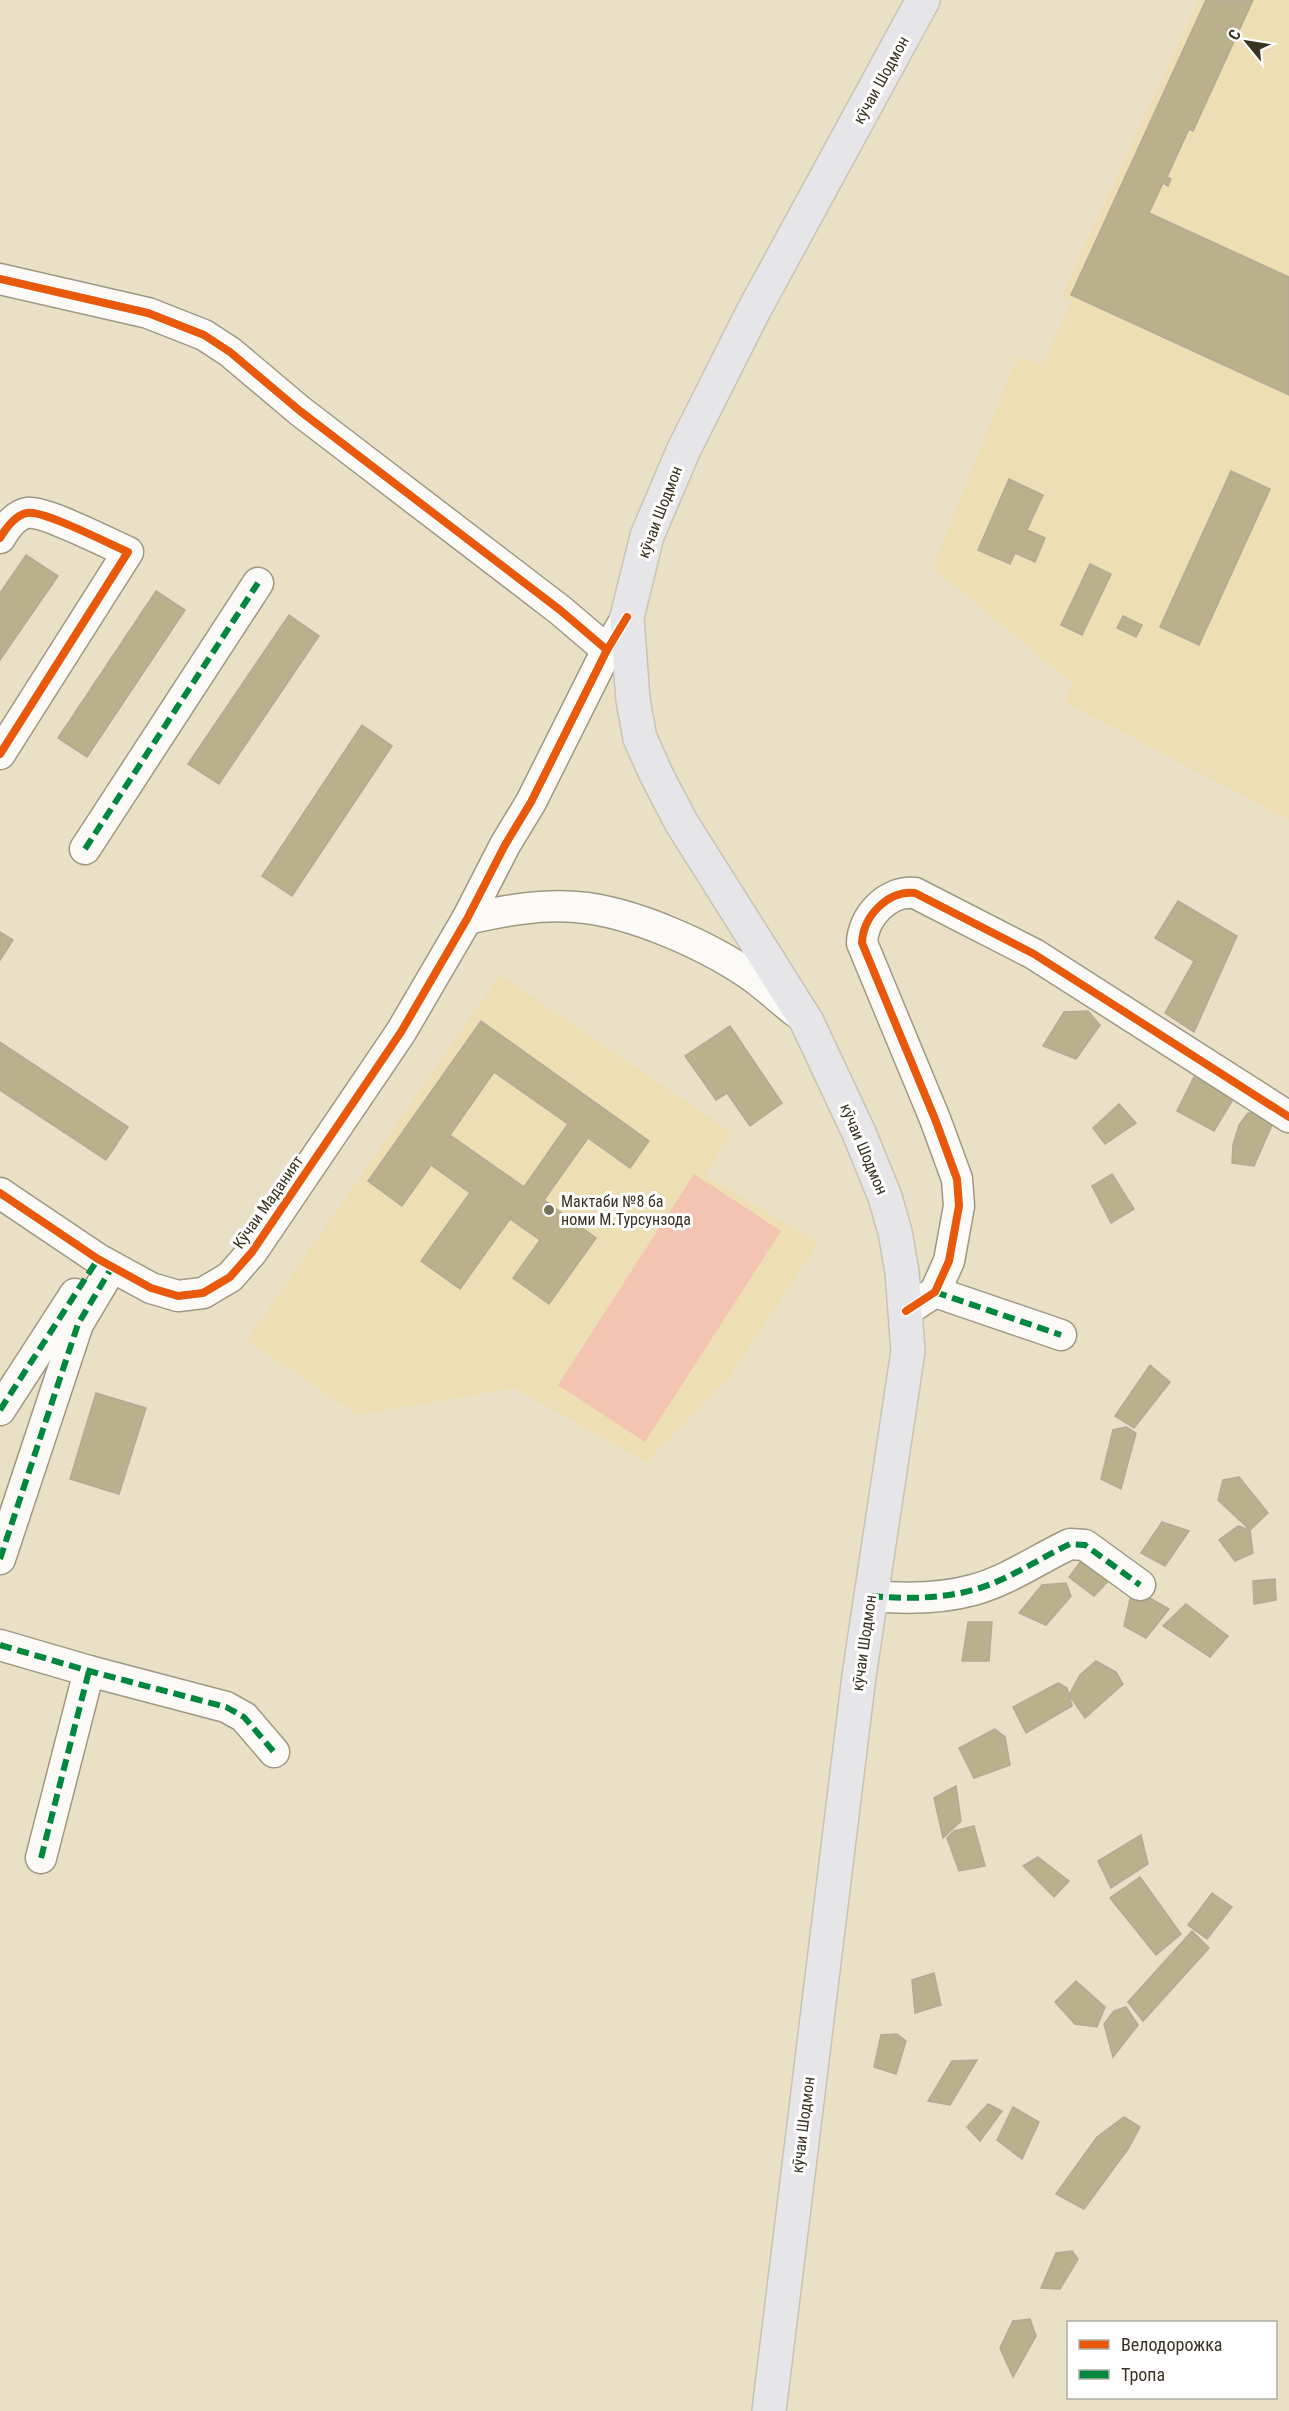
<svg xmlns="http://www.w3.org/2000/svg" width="1289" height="2411" viewBox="0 0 1289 2411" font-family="'Roboto Condensed',sans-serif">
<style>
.built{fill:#eddeb4}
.green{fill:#f3c4b1}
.building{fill:#bbb08c;stroke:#b2ab97;stroke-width:1.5;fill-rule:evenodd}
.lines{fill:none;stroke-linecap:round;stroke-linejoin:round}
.minor-casing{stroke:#9e9884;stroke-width:33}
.major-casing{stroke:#c8c3b6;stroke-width:36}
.minor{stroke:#fcfaf6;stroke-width:30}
.major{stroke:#e6e6e9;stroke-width:33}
.quiet{stroke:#00873e;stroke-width:6;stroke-dasharray:12 6;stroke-linecap:butt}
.cycleway-casing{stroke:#fff;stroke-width:11}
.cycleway{stroke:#e8590c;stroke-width:8}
.poi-dot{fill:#77705b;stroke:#fff;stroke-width:2}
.labels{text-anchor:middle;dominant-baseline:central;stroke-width:6;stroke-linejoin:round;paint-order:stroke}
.street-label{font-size:16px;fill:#3a3321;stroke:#fff}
.poi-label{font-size:16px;fill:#3a3321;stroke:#fff;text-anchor:start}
</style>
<rect width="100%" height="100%" fill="#e9e0c6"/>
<!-- built -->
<g class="built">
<path d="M1199 0H1289V820L1065 702 1072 683 933 568 1017 357 1042 364 1047 355 1072 301 1062 295Z"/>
<path d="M500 975 731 1132 706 1176 818 1243 731 1375 647 1462 514 1388 358 1415 247 1340Z"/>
</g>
<!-- green -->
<path class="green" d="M694 1174 781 1231 645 1442 558 1385Z"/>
<!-- building -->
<g class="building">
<path d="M1206 0H1253L1193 131 1189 129 1167 177 1171 179 1168 186 1163 183 1149 213 1289 277V395L1071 295Z"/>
<path d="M1231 471 1270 489 1199 645 1160 627Z"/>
<path d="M1009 479 1043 495 1027 530 1045 538 1035 562 1015 553 1010 564 978 550Z"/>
<path d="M26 555 58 576 0 660V593Z"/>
<path d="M1090 564 1111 574 1082 635 1061 625Z"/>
<path d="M156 591 185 610 87 757 58 738Z"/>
<path d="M289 615 319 636 219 784 188 764Z"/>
<path d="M1123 616 1142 625 1136 637 1117 628Z"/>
<path d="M362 725 392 746 292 896 262 876Z"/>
<path d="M1178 901 1237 936 1194 1032 1165 1013 1194 961 1155 938Z"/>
<path d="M0 932 13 940 0 960Z"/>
<path d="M1088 1011 1100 1025 1076 1059 1043 1046 1064 1012Z"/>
<path d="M481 1021 649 1141 630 1168 588 1138 544 1200 596 1238 549 1304 513 1278 540 1240 510 1219 460 1289 421 1261 470 1193 431 1165 402 1206 368 1181ZM494 1072 568 1124 524 1187 450 1135Z"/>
<path d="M730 1026 782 1103 750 1126 727 1093 716 1100 685 1056Z"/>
<path d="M0 1042 128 1127 106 1160 0 1090Z"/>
<path d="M1194 1077 1235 1096 1214 1131 1177 1111Z"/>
<path d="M1119 1104 1136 1123 1105 1144 1093 1128Z"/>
<path d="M1248 1113H1263L1273 1123 1254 1166 1232 1163 1233 1145 1239 1125Z"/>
<path d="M1112 1174 1134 1209 1111 1223 1092 1186Z"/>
<path d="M1150 1365 1170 1382 1134 1428 1115 1416Z"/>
<path d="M96 1393 146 1408 119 1494 70 1479Z"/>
<path d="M1126 1427 1136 1433 1121 1489 1101 1479 1113 1430Z"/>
<path d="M1239 1477 1268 1513 1250 1530 1218 1500 1223 1480Z"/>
<path d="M1162 1522 1189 1531 1165 1566 1141 1553Z"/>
<path d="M1238 1526 1250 1530 1253 1553 1235 1561 1219 1540Z"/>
<path d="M1087 1553 1116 1573 1094 1596 1069 1577Z"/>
<path d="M1275 1579 1276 1600 1254 1604 1253 1581Z"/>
<path d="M1066 1583 1071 1596 1046 1625 1019 1613 1042 1585Z"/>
<path d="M1148 1597 1169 1609 1146 1638 1124 1626 1130 1599Z"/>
<path d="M1186 1604 1228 1636 1210 1657 1163 1626Z"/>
<path d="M968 1622H992L989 1661H962Z"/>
<path d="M1096 1661 1116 1672 1123 1684 1085 1718 1069 1695 1080 1675Z"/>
<path d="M1058 1683 1067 1688 1072 1706 1026 1733 1013 1707Z"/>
<path d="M995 1729 1005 1737 1010 1765 974 1778 959 1748Z"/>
<path d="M956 1786 961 1821 943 1838 934 1798Z"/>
<path d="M974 1826 985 1866 959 1871 947 1838 954 1831Z"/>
<path d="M1141 1835 1148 1864 1111 1888 1098 1861Z"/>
<path d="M1038 1857 1069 1881 1054 1897 1023 1866Z"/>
<path d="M1140 1877 1181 1934 1156 1955 1110 1898Z"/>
<path d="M1212 1893 1232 1907 1207 1939 1188 1925Z"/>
<path d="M1192 1931 1209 1948 1143 2021 1128 2002Z"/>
<path d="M934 1973 941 2005 915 2013 912 1980Z"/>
<path d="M1076 1981 1105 2007 1097 2027 1075 2024 1055 2002Z"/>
<path d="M1126 2007 1138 2025 1113 2057 1104 2024 1114 2011Z"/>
<path d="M897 2034 906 2041 896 2074 874 2067 881 2035Z"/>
<path d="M977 2060 950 2105 928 2101 952 2061Z"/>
<path d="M988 2104 1002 2111 980 2141 967 2127Z"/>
<path d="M1013 2107 1039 2122 1022 2159 997 2140Z"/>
<path d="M1124 2117 1140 2127 1128 2149 1084 2209 1056 2194 1097 2137Z"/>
<path d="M1072 2251 1078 2259 1060 2289 1041 2288 1056 2253Z"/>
<path d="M1030 2319 1036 2336 1013 2377 1000 2348 1013 2321Z"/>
</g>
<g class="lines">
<!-- minor casing -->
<g class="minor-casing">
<g id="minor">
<path d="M0 279 148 313 204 335 230 352 300 411 560 610 607 650"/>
<path d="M0 538C6 528 15 515 27 513 44 510 109 544 128 552L0 754"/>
<path d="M85 849 258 583"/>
<path d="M467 919C503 911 540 904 576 907 632 911 712 947 757 980 770 990 783 1002 796 1012"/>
<path d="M0 1193 98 1259 151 1288 178 1296 203 1293 230 1277 252 1252 401 1032 467 919 505 845 531 802 607 650 627 617"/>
<path d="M935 1292 1061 1335"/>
<path d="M906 1311 935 1292 949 1261 959 1206 957 1179 935 1119 862 943C863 916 888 890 915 893L1034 954 1289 1117"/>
<path d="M0 1410 75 1294"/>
<path d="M0 1559 78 1324 112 1267"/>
<path d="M871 1596C905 1599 940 1599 973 1590 1007 1581 1038 1559 1070 1544L1085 1545 1140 1585"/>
<path d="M0 1645 89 1671 226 1707 244 1717 274 1752"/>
<path d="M41 1858 89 1671"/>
</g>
</g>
<!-- major casing -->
<g class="major-casing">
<path id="major" d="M769 2411 859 1676 908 1351 902 1272 895 1232 885 1197 859 1133 807 1022 681 822 656 774 640 738 633 700 627 617 647 536 684 449 754 310 923 0"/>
</g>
<!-- minor -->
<use href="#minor" class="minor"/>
<!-- major -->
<use href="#major" class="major"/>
<!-- quiet -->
<g class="quiet">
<path d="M85 849 258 583"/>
<path d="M935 1292 1061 1335"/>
<path d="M0 1410 98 1259"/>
<path d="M0 1559 78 1324 112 1267"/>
<path d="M871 1596C905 1599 940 1599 973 1590 1007 1581 1038 1559 1070 1544L1085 1545 1140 1585"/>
<path d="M0 1645 89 1671 226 1707 244 1717 274 1752"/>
<path d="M41 1858 89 1671"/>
</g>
<!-- cycleway casing -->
<g class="cycleway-casing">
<g id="cycleway">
<path d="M0 279 148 313 204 335 230 352 300 411 560 610 607 650"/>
<path d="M0 538C6 528 15 515 27 513 44 510 109 544 128 552L0 754"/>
<path d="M0 1193 98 1259 151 1288 178 1296 203 1293 230 1277 252 1252 401 1032 467 919 505 845 531 802 607 650 627 617"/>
<path d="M906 1311 935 1292 949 1261 959 1206 957 1179 935 1119 862 943C863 916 888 890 915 893L1034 954 1289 1117"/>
</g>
</g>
<!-- cycleway -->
<use href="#cycleway" class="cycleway"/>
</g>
<!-- markers -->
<circle class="poi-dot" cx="549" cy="1210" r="6"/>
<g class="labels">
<!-- street labels -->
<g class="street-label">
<text transform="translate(881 80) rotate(-61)">кӯчаи Шодмон</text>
<text transform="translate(660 512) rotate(-69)">кӯчаи Шодмон</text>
<text transform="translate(864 1149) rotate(67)">кӯчаи Шодмон</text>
<text transform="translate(268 1202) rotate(-55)">Кӯчаи Маданият</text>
<text transform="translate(864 1643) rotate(-82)">кӯчаи Шодмон</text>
<text transform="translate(803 2125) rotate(-83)">кӯчаи Шодмон</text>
</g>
<!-- poi labels -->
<g class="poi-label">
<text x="561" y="1201">Мактаби №8 ба<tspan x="561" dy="18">номи М.Турсунзода</tspan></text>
</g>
</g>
<!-- legend -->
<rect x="1067" y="2321" width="210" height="78" fill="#ffffff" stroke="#b0ada6" stroke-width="1.5"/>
<rect x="1079" y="2340" width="30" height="9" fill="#e8590c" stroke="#b0ada6" stroke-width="1.5"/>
<text x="1121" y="2351" font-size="18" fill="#3a3321">Велодорожка</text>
<rect x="1079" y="2370" width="30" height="9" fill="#00873e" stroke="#b0ada6" stroke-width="1.5"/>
<text x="1121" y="2381" font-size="18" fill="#3a3321">Тропа</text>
<!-- north arrow -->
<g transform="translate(1247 42) rotate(300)" stroke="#ffffff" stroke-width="4.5" paint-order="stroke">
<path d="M0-4.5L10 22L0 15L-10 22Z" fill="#3a3321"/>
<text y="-9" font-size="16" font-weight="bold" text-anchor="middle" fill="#3a3321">С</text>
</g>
</svg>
